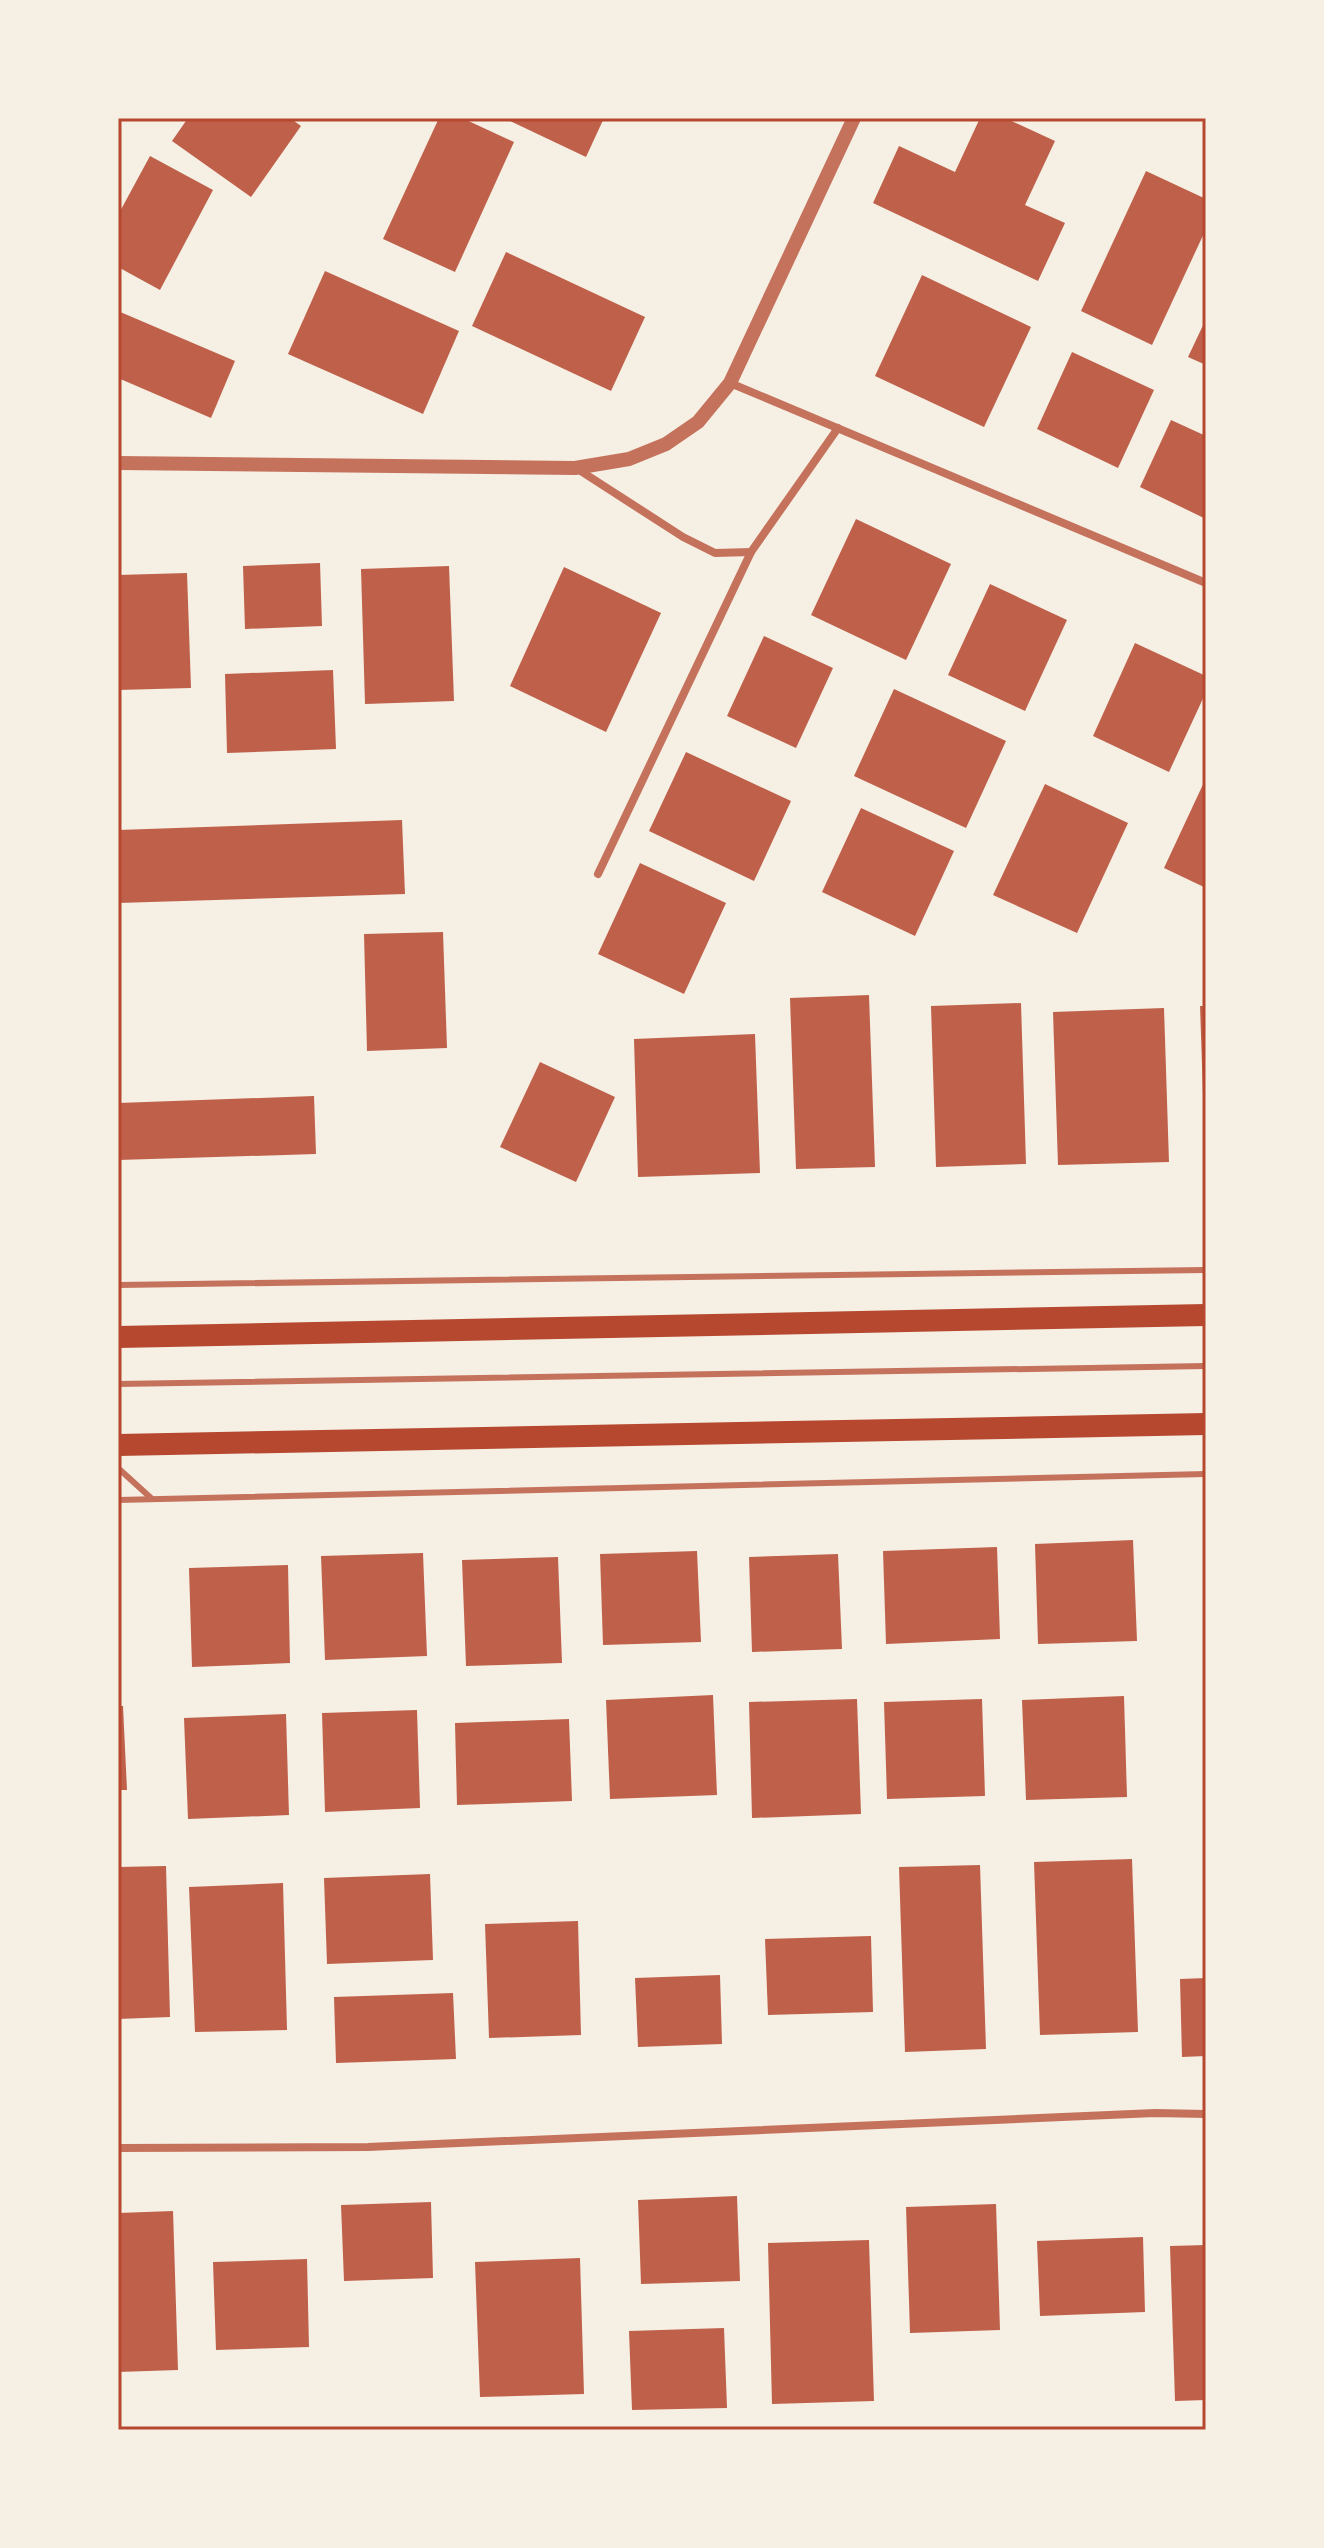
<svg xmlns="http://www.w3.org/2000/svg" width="1324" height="2548" viewBox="0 0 1324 2548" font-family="Raleway,sans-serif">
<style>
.building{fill:#bf614a}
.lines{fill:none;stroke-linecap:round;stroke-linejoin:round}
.service{stroke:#c5725c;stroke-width:6}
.minor{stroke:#c5725c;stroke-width:8}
.tertiary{stroke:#c5725c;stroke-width:14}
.trunk{stroke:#b5482f;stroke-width:22}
.neatline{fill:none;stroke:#b5482f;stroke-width:3}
</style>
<rect width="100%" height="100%" fill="#f6efe4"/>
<!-- building -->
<g class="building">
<path d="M188 118H290L301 126 251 197 172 141Z"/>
<path d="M439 118H462L514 142 455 272 383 239Z"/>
<path d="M504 118H604L586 157Z"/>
<path d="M980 118H1005L1055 141 1025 205 1065 223 1038 281 873 203 899 146 955 172Z"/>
<path d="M150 156 213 190 160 290 118 267V215Z"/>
<path d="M1146 171 1206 199V229L1152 345 1081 311Z"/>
<path d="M506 252 645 317 611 391 472 326Z"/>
<path d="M325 271 459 331 423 414 288 354Z"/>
<path d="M922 275 1031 327 984 427 875 376Z"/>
<path d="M118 311 235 361 211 418 118 378Z"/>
<path d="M1206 319V365L1188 357Z"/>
<path d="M1072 352 1154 390 1118 468 1037 429Z"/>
<path d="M1171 420 1206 436V519L1140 487Z"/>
<path d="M856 519 951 564 906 660 811 615Z"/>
<path d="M320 563 322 626 245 629 243 566Z"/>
<path d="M449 566 454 701 365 704 361 569Z"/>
<path d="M564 567 661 613 606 732 510 686Z"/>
<path d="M187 573 191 688 118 690V575Z"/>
<path d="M990 584 1067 620 1025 711 948 675Z"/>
<path d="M764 636 833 668 796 748 727 716Z"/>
<path d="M1135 643 1206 676V692L1169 772 1093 736Z"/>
<path d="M333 670 336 749 227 753 225 674Z"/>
<path d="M894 689 1006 741 966 828 854 776Z"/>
<path d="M686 752 791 801 754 881 649 831Z"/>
<path d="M1206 778V888L1164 868Z"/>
<path d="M1045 784 1128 823 1077 933 993 895Z"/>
<path d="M861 808 954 851 915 936 822 892Z"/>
<path d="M402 820 405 894 118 903V830Z"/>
<path d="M640 863 726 903 684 994 598 954Z"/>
<path d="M443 932 447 1048 367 1051 364 934Z"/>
<path d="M869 995 875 1167 796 1169 790 998Z"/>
<path d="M1021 1003 1026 1164 936 1167 931 1006Z"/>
<path d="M1200 1006H1206V1094H1203Z"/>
<path d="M1164 1008 1169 1162 1058 1165 1053 1012Z"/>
<path d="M755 1034 760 1173 638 1177 634 1039Z"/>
<path d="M540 1062 615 1097 576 1182 500 1147Z"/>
<path d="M314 1096 316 1154 118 1160V1103Z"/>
<path d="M1133 1540 1137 1641 1038 1644 1035 1544Z"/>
<path d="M997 1547 1000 1639 886 1644 883 1551Z"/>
<path d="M697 1551 701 1642 603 1645 600 1554Z"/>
<path d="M423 1553 427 1656 325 1660 321 1556Z"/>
<path d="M838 1554 842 1649 752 1652 749 1557Z"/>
<path d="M558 1557 562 1663 466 1666 462 1560Z"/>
<path d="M288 1565 290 1663 192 1667 189 1568Z"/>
<path d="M713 1695 717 1795 610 1799 606 1700Z"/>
<path d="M1124 1696 1127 1797 1026 1800 1022 1700Z"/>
<path d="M857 1699 861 1814 752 1818 749 1702Z"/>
<path d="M982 1699 985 1796 887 1799 884 1702Z"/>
<path d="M118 1706H123L127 1790H118Z"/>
<path d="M417 1710 420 1808 325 1812 322 1713Z"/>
<path d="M286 1714 289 1815 188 1819 184 1718Z"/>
<path d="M569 1719 572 1801 457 1805 455 1723Z"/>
<path d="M1132 1859 1138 2032 1040 2035 1034 1862Z"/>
<path d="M980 1865 986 2049 905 2052 899 1867Z"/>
<path d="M166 1866 170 2017 118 2019V1867Z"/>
<path d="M430 1874 433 1960 327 1964 324 1878Z"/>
<path d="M283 1883 287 2030 195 2032 189 1887Z"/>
<path d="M578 1921 581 2035 489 2038 485 1924Z"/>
<path d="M871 1936 873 2012 768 2015 765 1939Z"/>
<path d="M720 1975 722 2044 638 2047 635 1978Z"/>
<path d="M1206 1978V2056L1182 2057 1180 1979Z"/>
<path d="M453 1993 456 2059 336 2063 334 1997Z"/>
<path d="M737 2196 740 2281 641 2284 638 2200Z"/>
<path d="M431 2202 433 2278 344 2281 341 2205Z"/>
<path d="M996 2204 1000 2330 910 2333 906 2207Z"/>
<path d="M173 2211 178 2370 118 2372V2213Z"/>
<path d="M1143 2237 1145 2312 1040 2316 1037 2241Z"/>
<path d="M869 2240 874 2401 772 2404 768 2243Z"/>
<path d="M1206 2245V2400L1175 2401 1170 2246Z"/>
<path d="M580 2258 584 2394 480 2397 475 2262Z"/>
<path d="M307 2259 309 2347 216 2350 213 2262Z"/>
<path d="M724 2328 727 2408 632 2410 629 2331Z"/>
</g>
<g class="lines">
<!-- service -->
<g class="service">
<path d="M118 1285 1206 1270"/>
<path d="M118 1384 1206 1366"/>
<path d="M118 1468 151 1498"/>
<path d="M118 1500 1206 1474"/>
</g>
<!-- minor -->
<g class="minor">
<path d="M730 383 1206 583"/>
<path d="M576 468 683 537 715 553 751 552"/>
<path d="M598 874 751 552 838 428"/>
<path d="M118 2148 368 2147 1155 2113 1206 2114"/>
</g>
<!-- tertiary -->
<path class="tertiary" d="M118 463 575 468 629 459 666 444 698 422 730 383 854 118"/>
<!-- trunk -->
<g class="trunk">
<path d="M118 1337 1206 1315"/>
<path d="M118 1445 1206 1424"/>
</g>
</g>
<!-- border -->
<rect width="1324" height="2548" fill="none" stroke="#f6efe4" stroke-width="240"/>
<rect x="120" y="120" width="1084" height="2308" class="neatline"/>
</svg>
